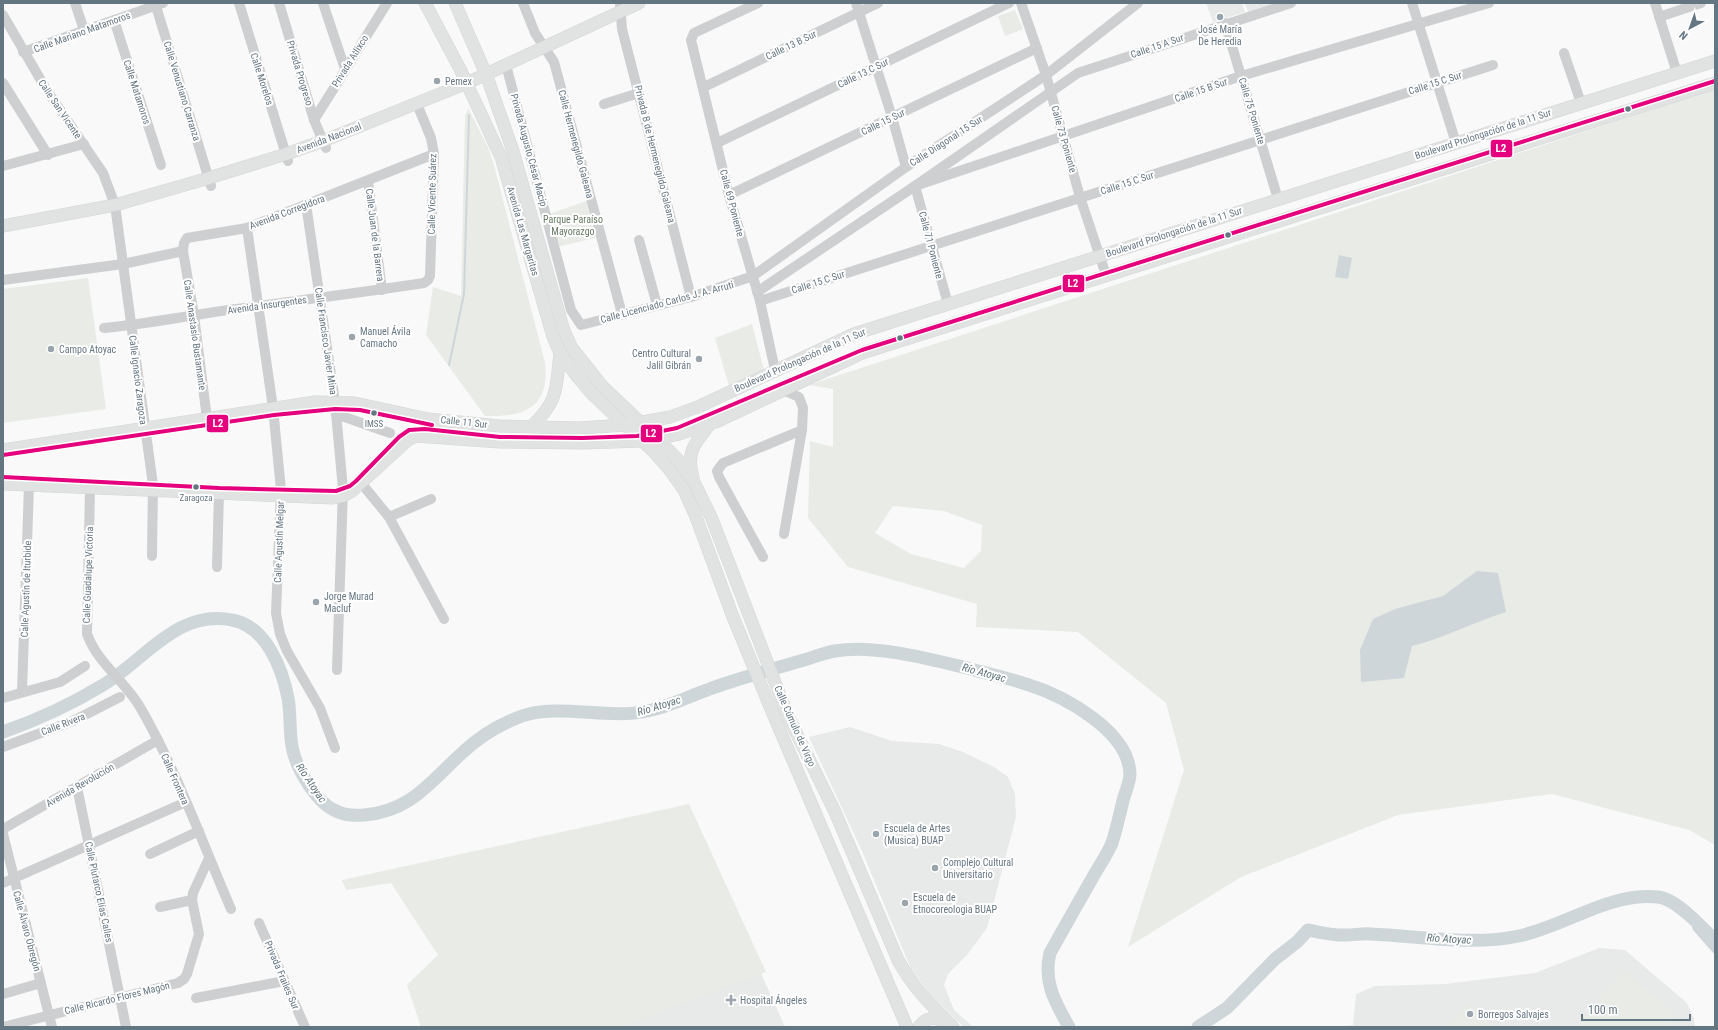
<svg xmlns="http://www.w3.org/2000/svg" width="1718" height="1030" viewBox="0 0 1718 1030" font-family="'Roboto Condensed',sans-serif">
<style>
.built{fill:#e8e9e9}
.green{fill:#e8ebe6;fill-rule:evenodd}
.water{fill:#ced6d9}
.lines{fill:none;stroke-linecap:round;stroke-linejoin:round}
.stream{stroke:#ced6d9;stroke-width:2}
.river{stroke:#ced6d9;stroke-width:13}
.major-casing{stroke:#d5d6d7;stroke-width:13}
.minor{stroke:#cecfd0;stroke-width:10}
.major{stroke:#e1e2e2;stroke-width:12}
.bus-1-casing{stroke:#fff;stroke-width:7}
.bus-1{stroke:#e5007d;stroke-width:4}
.poi-dot{fill:#99a4ac;stroke:#fff;stroke-width:1.5}
.bus-dot{fill:#657683;stroke:#fff;stroke-width:1.5}
.labels{text-anchor:middle;dominant-baseline:central;stroke-width:4;stroke-linejoin:round;paint-order:stroke}
.bus-label{font-size:9px;fill:#657683;stroke:#fff}
.poi-label{font-size:10px;fill:#657683;stroke:#fff;text-anchor:start}
.street-label{font-size:10px;fill:#657683;stroke:#fff}
.park-label{font-size:10px;fill:#687a64;stroke:#fff}
.water-label{font-size:11px;font-style:italic;fill:#60757c;stroke:#fff}
.line-badge{stroke:#fff;stroke-width:1.5}
.badge-label{font-size:11px;text-anchor:middle;font-weight:bold;fill:#fff}
</style>
<rect width="100%" height="100%" fill="#f9f9f9"/>
<!-- built -->
<g class="built">
<path d="M1206 3H1242L1245 12 1213 22Z"/>
<path d="M1245 3H1274L1248 12Z"/>
<path d="M850 727 892 741 939 744 963 752 994 767 1008 777 1015 794 1016 817 987 928 967 955 948 974 944 985 954 1010 973 1027H964L951 1015 931 995 911 969 862 851 809 737Z"/>
<path d="M1599 948 1625 950 1687 1003 1694 1019 1695 1027H1335L1353 1025 1356 994 1375 986 1445 984 1535 973Z"/>
<path d="M761 973 785 1027H618Z"/>
</g>
<!-- green -->
<g class="green">
<path d="M1015 10 1023 29 1005 36 998 16Z"/>
<path d="M1715 89V845L1689 830 1552 794 1398 815 1241 877 1128 947 1184 770 1166 703 1078 632 976 627 977 604 848 567 808 518 810 441 833 447V389L809 385ZM893 506 944 511 982 525 981 551 964 568 911 554 875 533Z"/>
<path d="M468 108 488 147 494 165 545 363C550 408 524 417 485 416L426 335 433 287 461 296 465 117Z"/>
<path d="M586 201 595 238 557 247 549 214Z"/>
<path d="M88 278 106 409 3 423V289Z"/>
<path d="M752 324 764 370 729 386 715 338Z"/>
<path d="M689 804 766 972 620 1027H421L407 985 438 955 391 883 346 890 342 880Z"/>
<path d="M1624 970 1676 1015 1666 1027H1575Z"/>
<path d="M1470 1001 1496 1027H1445Z"/>
</g>
<!-- water -->
<g class="water">
<path d="M1339 255 1352 258 1348 279 1335 277Z"/>
<path d="M1477 571 1498 573 1506 612C1474 622 1444 638 1412 646L1404 678 1361 682 1360 650 1373 619 1395 609 1443 596Z"/>
<path d="M1689 915 1700 917 1715 931V955L1693 930Z"/>
</g>
<g class="lines">
<!-- stream -->
<path class="stream" d="M449 365 464 294 469 115"/>
<!-- river -->
<g class="river">
<path d="M3 732C37 720 72 704 103 685 145 660 177 609 232 620 266 626 282 668 288 698 291 714 289 730 292 746 295 766 315 801 334 810 343 815 354 816 364 815 411 811 430 782 462 753 479 737 500 724 522 716 559 703 608 720 647 711 668 707 687 697 707 690 736 679 767 671 797 662 810 659 822 653 835 651 873 644 930 659 967 668 988 674 1009 678 1029 685 1064 696 1129 731 1130 774 1130 781 1126 791 1124 797 1120 812 1117 828 1112 843 1107 855 1099 866 1093 877 1078 903 1064 928 1050 953 1043 982 1055 1002 1069 1027"/>
<path d="M1198 1027 1227 1008 1275 959 1297 942 1308 930C1320 932 1334 936 1347 935 1355 935 1363 933 1371 934 1420 936 1471 946 1519 936 1566 926 1609 892 1658 897 1677 899 1703 928 1715 941"/>
</g>
<!-- major casing -->
<g class="major-casing">
<g id="major">
<path d="M425 3 460 69 501 157 553 337 560 353 576 375 593 395 654 452 669 469 684 490 696 517 733 617 776 721 907 1027"/>
<path d="M455 3 486 74 513 151 564 331 572 348 603 387 658 439 678 460 694 482 712 519 788 716 835 812 898 960C914 989 930 1004 953 1027"/>
<path d="M3 226 115 205 209 178 286 154 323 141 467 83 639 3"/>
<path d="M531 427C559 401 556 388 560 353"/>
<path d="M3 450 315 402 355 403 428 419 500 426 579 428 626 425 670 417 700 406 854 334 1715 61"/>
<path d="M693 478C686 452 694 444 710 424"/>
<path d="M3 484 333 498 343 496 352 491 408 440 416 436 500 442 583 443 643 441 679 434 718 421 862 353 1715 83"/>
<path d="M919 1027C926 1017 935 1016 945 1023"/>
</g>
</g>
<!-- minor -->
<g class="minor">
<path d="M75 3 84 30"/>
<path d="M155 3 211 186"/>
<path d="M239 3 288 161"/>
<path d="M279 3 314 120 326 148"/>
<path d="M323 3 345 69"/>
<path d="M523 3 535 33 554 62 622 314"/>
<path d="M620 3 622 29 691 297"/>
<path d="M758 3 694 33 691 40 729 195 760 301 775 370"/>
<path d="M856 3 892 117 906 167"/>
<path d="M1021 3 1046 75 1080 197 1106 275"/>
<path d="M1412 3 1456 143"/>
<path d="M1655 3 1677 73"/>
<path d="M3 15 46 89 103 173 115 205 153 485 152 556"/>
<path d="M1659 17 1701 3"/>
<path d="M114 20 161 165"/>
<path d="M1225 23 1278 199"/>
<path d="M23 52 163 3"/>
<path d="M1564 53 1581 103"/>
<path d="M506 65 571 310 581 325 691 297 753 276 906 167 1046 75 1138 3"/>
<path d="M3 83 48 155"/>
<path d="M704 87 878 3"/>
<path d="M604 104 639 93"/>
<path d="M314 120 387 3"/>
<path d="M717 143 1009 3"/>
<path d="M3 166 84 144"/>
<path d="M368 181 382 290"/>
<path d="M729 195 1037 48"/>
<path d="M306 204 335 402 343 489 337 670"/>
<path d="M247 228 273 408 281 490 276 613 280 634 287 651 320 708 335 748"/>
<path d="M639 240 657 305"/>
<path d="M3 280 123 264 183 251"/>
<path d="M757 292 915 186 1078 73 1291 3"/>
<path d="M760 301 1493 65"/>
<path d="M948 304 915 186 1241 76 1489 3"/>
<path d="M104 328C146 324 187 316 228 310 293 301 359 293 424 283L428 280 430 276 434 154 431 138 417 104"/>
<path d="M783 390 799 397 803 408 802 430 784 534"/>
<path d="M336 414 390 433"/>
<path d="M207 419 194 315 183 251 184 243 187 238 247 228 434 154"/>
<path d="M362 484 389 517 444 619"/>
<path d="M90 488 87 634C98 664 125 681 140 707 177 771 202 842 231 909"/>
<path d="M389 517 431 499"/>
<path d="M763 557 719 477 717 471 723 463 802 430"/>
<path d="M217 567 219 493"/>
<path d="M22 692 29 485"/>
<path d="M3 698 60 682 85 666"/>
<path d="M3 747 73 721 120 697"/>
<path d="M77 787 126 1027"/>
<path d="M3 829 158 740"/>
<path d="M3 834 52 1027"/>
<path d="M150 854 199 831"/>
<path d="M3 883 186 802"/>
<path d="M160 907 192 900"/>
<path d="M259 923 305 1027"/>
<path d="M3 994 41 983"/>
<path d="M196 998 284 981"/>
<path d="M3 1027 178 983 184 979 187 974 199 934 192 900 193 893 209 858"/>
</g>
<!-- major -->
<use href="#major" class="major"/>
<!-- bus-1 casing -->
<g class="bus-1-casing">
<g id="bus-1">
<path d="M3 455 274 415 335 409 360 410 432 425"/>
<path d="M3 477 219 488 336 491 350 486 356 481 399 437 409 430 425 429 500 437 582 438 637 436 677 428 862 350 1715 81"/>
</g>
</g>
<!-- bus-1 -->
<use href="#bus-1" class="bus-1"/>
</g>
<!-- markers -->
<g class="poi-dot">
<circle cx="1220" cy="17" r="4"/>
<circle cx="437" cy="81" r="4"/>
<circle cx="352" cy="337" r="4"/>
<circle cx="51" cy="349" r="4"/>
<circle cx="699" cy="359" r="4"/>
<circle cx="316" cy="602" r="4"/>
<circle cx="876" cy="834" r="4"/>
<circle cx="935" cy="868" r="4"/>
<circle cx="905" cy="903" r="4"/>
<path d="M729 994h4v4h4v4h-4v4h-4v-4h-4v-4h4z"/>
<circle cx="1470" cy="1014" r="4"/>
</g>
<g class="bus-dot">
<circle cx="1628" cy="109" r="3.5"/>
<circle cx="1228" cy="235" r="3.5"/>
<circle cx="900" cy="338" r="3.5"/>
<circle cx="374" cy="413" r="3.5"/>
<circle cx="196" cy="487" r="3.5"/>
</g>
<g class="labels">
<!-- bus labels -->
<g class="bus-label">
<text x="374" y="424">IMSS</text>
<text x="196" y="498">Zaragoza</text>
</g>
<!-- poi labels -->
<g class="poi-label">
<text x="1220" y="29" text-anchor="middle">José María<tspan x="1220" dy="12">De Heredia</tspan></text>
<text x="445" y="81">Pemex</text>
<text x="360" y="331">Manuel Ávila<tspan x="360" dy="12">Camacho</tspan></text>
<text x="59" y="349">Campo Atoyac</text>
<text x="691" y="353" text-anchor="end">Centro Cultural<tspan x="691" dy="12">Jalil Gibrán</tspan></text>
<text x="324" y="596">Jorge Murad<tspan x="324" dy="12">Macluf</tspan></text>
<text x="884" y="828">Escuela de Artes<tspan x="884" dy="12">(Musica) BUAP</tspan></text>
<text x="943" y="862">Complejo Cultural<tspan x="943" dy="12">Universitario</tspan></text>
<text x="913" y="897">Escuela de<tspan x="913" dy="12">Etnocoreologia BUAP</tspan></text>
<text x="740" y="1000">Hospital Ángeles</text>
<text x="1478" y="1014">Borregos Salvajes</text>
</g>
<!-- street labels -->
<g class="street-label">
<text transform="translate(82 32) rotate(-20)">Calle Mariano Matamoros</text>
<text transform="translate(791 45) rotate(-26)">Calle 13 B Sur</text>
<text transform="translate(1157 46) rotate(-19)">Calle 15 A Sur</text>
<text transform="translate(350 61) rotate(-58)">Privada Atlixco</text>
<text transform="translate(300 73) rotate(73)">Privada Progreso</text>
<text transform="translate(863 73) rotate(-26)">Calle 13 C Sur</text>
<text transform="translate(262 79) rotate(72)">Calle Morelos</text>
<text transform="translate(1435 83) rotate(-18)">Calle 15 C Sur</text>
<text transform="translate(1201 90) rotate(-19)">Calle 15 B Sur</text>
<text transform="translate(182 91) rotate(73)">Calle Venustiano Carranza</text>
<text transform="translate(137 92) rotate(72)">Calle Matamoros</text>
<text transform="translate(60 109) rotate(56)">Calle San Vicente</text>
<text transform="translate(1252 111) rotate(73)">Calle 75 Poniente</text>
<text transform="translate(883 122) rotate(-26)">Calle 15 Sur</text>
<text transform="translate(1483 134) rotate(-18)">Boulevard Prolongación de la 11 Sur</text>
<text transform="translate(329 138) rotate(-21)">Avenida Nacional</text>
<text transform="translate(1064 139) rotate(74)">Calle 73 Poniente</text>
<text transform="translate(946 141) rotate(-33)">Calle Diagonal 15 Sur</text>
<text transform="translate(576 144) rotate(75)">Calle Hermenegildo Galeana</text>
<text transform="translate(529 150) rotate(75)">Privada Augusto César Macip</text>
<text transform="translate(655 154) rotate(76)">Privada B de Hermenegildo Galeana</text>
<text transform="translate(1127 183) rotate(-18)">Calle 15 C Sur</text>
<text transform="translate(432 194) rotate(-89)">Calle Vicente Suárez</text>
<text transform="translate(732 203) rotate(75)">Calle 69 Poniente</text>
<text transform="translate(287 212) rotate(-21)">Avenida Corregidora</text>
<text transform="translate(523 231) rotate(74)">Avenida Las Margaritas</text>
<text transform="translate(1174 232) rotate(-18)">Boulevard Prolongación de la 11 Sur</text>
<text transform="translate(375 235) rotate(83)">Calle Juan de la Barrera</text>
<text transform="translate(931 245) rotate(75)">Calle 71 Poniente</text>
<text transform="translate(818 282) rotate(-18)">Calle 15 C Sur</text>
<text transform="translate(667 302) rotate(-15)">Calle Licenciado Carlos J. A. Arruti</text>
<text transform="translate(267 305) rotate(-8)">Avenida Insurgentes</text>
<text transform="translate(195 335) rotate(82)">Calle Anastasio Bustamante</text>
<text transform="translate(326 341) rotate(82)">Calle Francisco Javier Mina</text>
<text transform="translate(800 360) rotate(-24)">Boulevard Prolongación de la 11 Sur</text>
<text transform="translate(138 380) rotate(83)">Calle Ignacio Zaragoza</text>
<text transform="translate(464 422) rotate(6)">Calle 11 Sur</text>
<text transform="translate(279 542) rotate(-88)">Calle Agustín Melgar</text>
<text transform="translate(88 575) rotate(-88)">Calle Guadalupe Victoria</text>
<text transform="translate(26 589) rotate(-88)">Calle Agustín de Iturbide</text>
<text transform="translate(63 724) rotate(-21)">Calle Rivera</text>
<text transform="translate(795 726) rotate(66)">Calle Cúmulo de Virgo</text>
<text transform="translate(175 779) rotate(66)">Calle Frontera</text>
<text transform="translate(80 785) rotate(-30)">Avenida Revolución</text>
<text transform="translate(99 892) rotate(78)">Calle Plutarco Elías Calles</text>
<text transform="translate(27 931) rotate(75)">Calle Álvaro Obregón</text>
<text transform="translate(282 975) rotate(67)">Privada Frailes Sur</text>
<text transform="translate(117 998) rotate(-14)">Calle Ricardo Flores Magón</text>
</g>
<!-- park labels -->
<g class="park-label">
<text x="573" y="219">Parque Paraíso<tspan x="573" dy="12">Mayorazgo</tspan></text>
</g>
<!-- water labels -->
<g class="water-label">
<text transform="translate(984 673) rotate(15)">Río Atoyac</text>
<text transform="translate(659 706) rotate(-17)">Río Atoyac</text>
<text transform="translate(311 783) rotate(56)">Río Atoyac</text>
<text transform="translate(1449 939) rotate(3)">Río Atoyac</text>
</g>
</g>
<g class="line-badge">
<rect x="1490" y="139" width="23" height="19" rx="4" fill="#e5007d"/>
<rect x="1062" y="274" width="23" height="19" rx="4" fill="#e5007d"/>
<rect x="206" y="414" width="23" height="19" rx="4" fill="#e5007d"/>
<rect x="640" y="424" width="23" height="19" rx="4" fill="#e5007d"/>
</g>
<g class="badge-label">
<text x="1501" y="152">L2</text>
<text x="1073" y="287">L2</text>
<text x="218" y="427">L2</text>
<text x="651" y="437">L2</text>
</g>
<!-- border -->
<rect width="1718" height="1030" fill="none" stroke="#657683" stroke-width="8"/>
<!-- north arrow -->
<g transform="translate(1690 28) rotate(221)" stroke="#ffffff" stroke-width="3" paint-order="stroke">
<path d="M0-3L7 15L0 10L-7 15Z" fill="#657683"/>
<text y="-6" font-size="11" font-weight="bold" text-anchor="middle" fill="#657683">N</text>
</g>
<!-- scale -->
<path d="M1582 1014v6h108v-6" fill="none" stroke="#657683" stroke-width="2"/>
<text x="1588" y="1014" font-size="12" fill="#657683" stroke="#ffffff" stroke-width="3" paint-order="stroke">100 m</text>
</svg>
